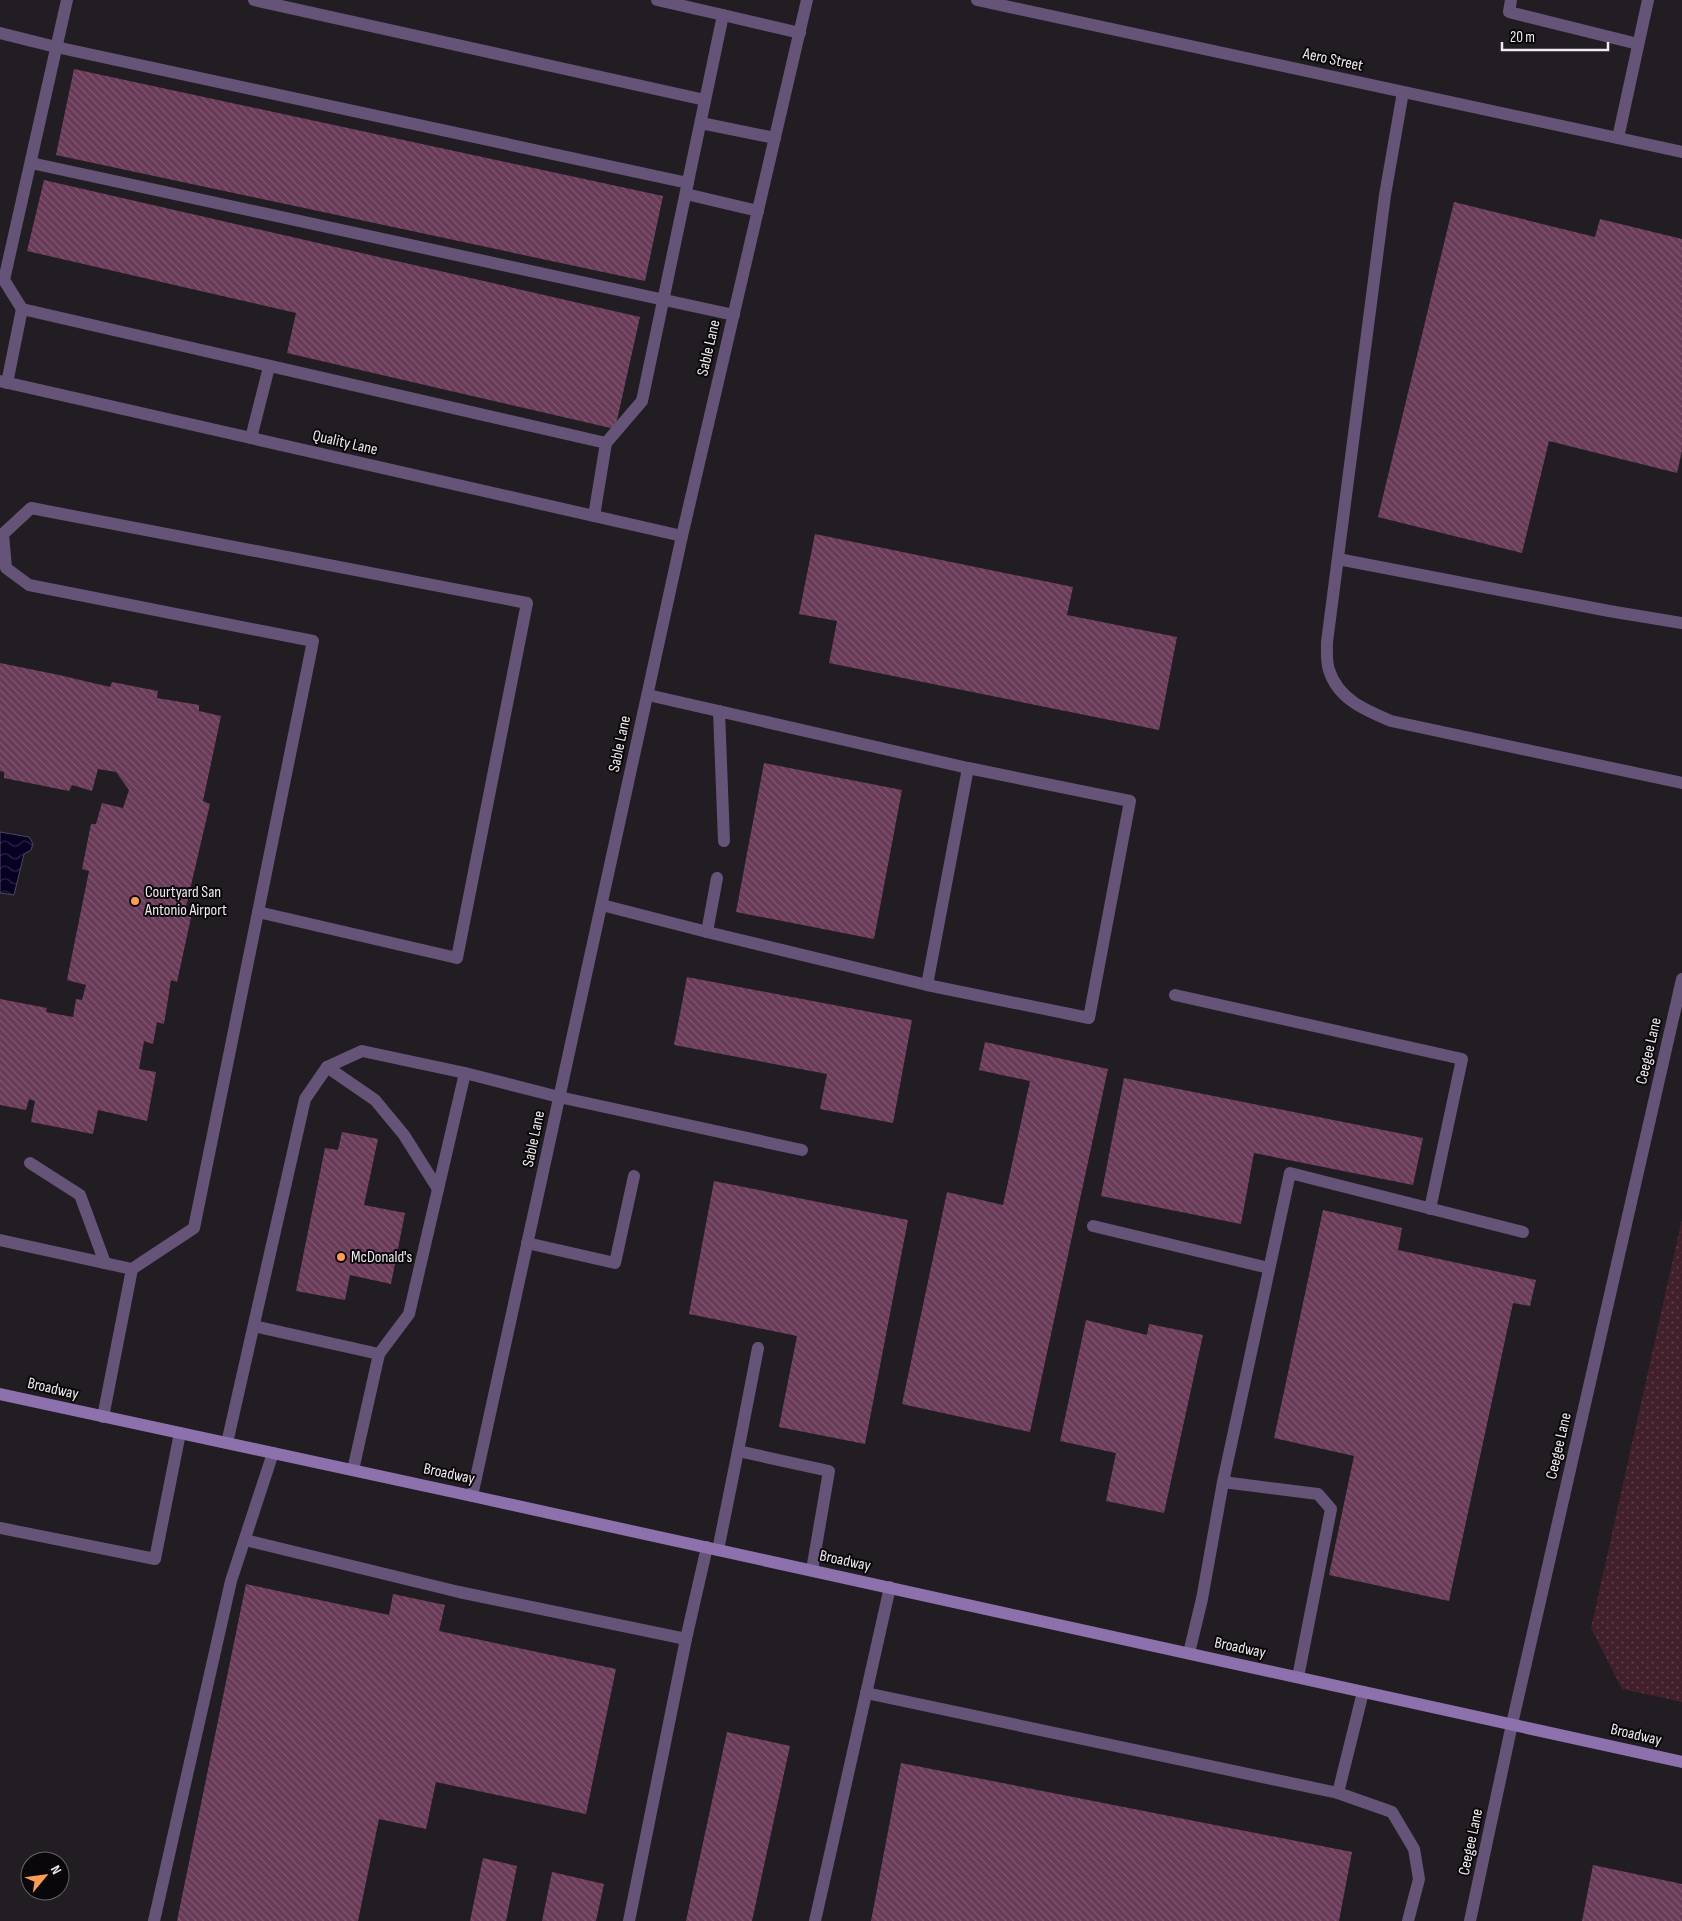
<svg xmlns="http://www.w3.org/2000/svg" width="1682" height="1921" viewBox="0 0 1682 1921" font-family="'Sofia Sans Condensed',sans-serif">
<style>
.grass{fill:url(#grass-dots)}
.water{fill:url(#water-waves);stroke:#4d4660}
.building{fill:url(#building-back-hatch)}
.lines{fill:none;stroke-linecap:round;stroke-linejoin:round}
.service{stroke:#655478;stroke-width:12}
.minor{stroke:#655478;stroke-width:12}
.secondary{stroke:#8d71ac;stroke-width:12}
.poi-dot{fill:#fd9d54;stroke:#0a070a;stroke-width:2}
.labels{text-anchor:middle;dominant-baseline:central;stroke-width:4;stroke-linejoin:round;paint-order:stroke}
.street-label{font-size:16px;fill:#eeeaee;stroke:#0a070a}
.poi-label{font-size:16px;fill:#eeeaee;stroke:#0a070a;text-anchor:start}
</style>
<defs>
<pattern id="grass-dots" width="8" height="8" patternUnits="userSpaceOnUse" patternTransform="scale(1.25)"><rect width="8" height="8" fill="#42202b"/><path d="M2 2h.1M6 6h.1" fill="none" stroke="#5e414a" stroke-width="1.8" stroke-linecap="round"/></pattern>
<pattern id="water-waves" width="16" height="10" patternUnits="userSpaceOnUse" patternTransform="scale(1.25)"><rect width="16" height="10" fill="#080023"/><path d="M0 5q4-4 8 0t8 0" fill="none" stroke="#2c2543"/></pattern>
<pattern id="building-back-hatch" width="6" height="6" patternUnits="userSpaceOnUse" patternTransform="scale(1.25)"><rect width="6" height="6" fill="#693b58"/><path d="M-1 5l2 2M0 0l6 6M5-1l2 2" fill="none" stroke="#7f5870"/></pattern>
</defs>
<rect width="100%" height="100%" fill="#221c23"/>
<!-- grass -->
<path class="grass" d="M1682 1219V1702L1622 1689 1591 1628Z"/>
<!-- water -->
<path class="water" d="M0 832 29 837 33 844 31 850 24 854 14 895 0 893Z"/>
<!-- building -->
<g class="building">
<path d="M74 69 663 196 645 281 56 155Z"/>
<path d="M44 180 640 317 615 429 287 353 296 313 27 251Z"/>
<path d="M1454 202 1595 237 1600 219 1682 239V451L1677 473 1549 441 1522 553 1378 517Z"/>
<path d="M815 534 1073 587 1067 615 1177 637 1159 730 829 663 837 621 799 614Z"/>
<path d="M0 663 59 675 110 687 112 682 158 691 157 698 199 705V711L221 716 203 801 210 804 185 911 192 913 177 982 171 980 164 1024 157 1022 153 1044 144 1041 139 1069 156 1072 147 1121 98 1110 93 1134 31 1122 35 1101 29 1099 26 1110 0 1105V999L47 1008 46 1012 73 1017 76 999 82 1000 86 985 67 980 89 871 82 869 91 824H96L102 803 123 808 129 790 116 772 98 769 92 791 72 785 69 791 4 778V772L0 771Z"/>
<path d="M764 763 902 790 874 939 736 912Z"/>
<path d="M687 977 912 1020 893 1123 820 1109 827 1074 674 1045Z"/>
<path d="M985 1042 1108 1069 1030 1432 902 1404 947 1192 1003 1205 1030 1081 979 1070Z"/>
<path d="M1124 1078 1423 1138 1413 1185 1254 1153 1241 1224 1101 1196Z"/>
<path d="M342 1132 378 1139 364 1205 405 1213 391 1284 350 1275 345 1300 296 1291 325 1148 338 1150Z"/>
<path d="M714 1181 908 1220 865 1444 779 1427 797 1336 689 1314Z"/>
<path d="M1323 1210 1402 1228 1398 1250 1536 1280 1530 1306 1513 1303 1449 1601 1329 1575 1354 1456 1274 1438Z"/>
<path d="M1086 1320 1147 1335 1149 1324 1203 1335 1164 1513 1106 1501 1116 1453 1060 1441Z"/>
<path d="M246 1584 389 1615 393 1594 445 1605 439 1631 616 1669 586 1814 436 1782 426 1829 379 1819 358 1921H177Z"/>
<path d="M727 1732 790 1746 752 1921H686Z"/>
<path d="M901 1763 1352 1852 1339 1921H871Z"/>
<path d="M483 1858 517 1866 506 1921H470Z"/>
<path d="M1593 1865 1682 1884V1921H1582Z"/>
<path d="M552 1872 604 1884 596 1921H542Z"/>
</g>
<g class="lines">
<!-- service -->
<g class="service">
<path d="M254 0 705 100"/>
<path d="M1511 0 1509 12 1638 44"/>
<path d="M723 15 800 33"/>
<path d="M0 33 56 47 688 183"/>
<path d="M1403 92 1385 195 1327 642C1327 650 1326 661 1329 670 1338 699 1365 710 1391 721L1682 783"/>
<path d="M701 123 775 138"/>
<path d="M1618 138 1648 0"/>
<path d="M31 163 734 315"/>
<path d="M686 194 758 211"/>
<path d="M22 309 4 280 67 0"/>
<path d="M7 383 22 309 606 443 594 516"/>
<path d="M251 438 269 367"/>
<path d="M606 443 642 401 723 15 657 0"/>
<path d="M1338 559 1609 611 1682 623"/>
<path d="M719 711 724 841"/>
<path d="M602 905 707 932 927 985 968 768 648 695"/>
<path d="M707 932 717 878"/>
<path d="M927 985 1089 1018 1130 801 968 768"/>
<path d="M1175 995 1462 1059 1430 1209"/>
<path d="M327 1067 375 1100 404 1135 438 1189"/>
<path d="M30 1163 80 1195 105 1263"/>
<path d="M1093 1226 1269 1268"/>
<path d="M0 1240 132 1269"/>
<path d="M527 1243 615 1263 634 1176"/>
<path d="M254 1326 379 1354"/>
<path d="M103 1417 132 1269 194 1228 313 641 29 585 6 568 3 534 31 508 527 603 457 958 258 912"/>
<path d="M227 1443 305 1099 327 1067 362 1051 465 1073 559 1097 802 1150"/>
<path d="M738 1451 758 1348"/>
<path d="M353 1470 379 1354 409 1314 465 1073"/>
<path d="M1223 1482 1290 1173 1523 1232"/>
<path d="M0 1528 155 1559 180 1433"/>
<path d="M245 1540 459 1592 686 1639 707 1547"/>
<path d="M718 1550 738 1451 829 1471 812 1570"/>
<path d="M1189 1653 1202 1599 1223 1482 1318 1494 1331 1509 1298 1677"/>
<path d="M1363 1692 1338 1793 1392 1812 1414 1849 1419 1879 1408 1921"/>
<path d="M866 1693 1338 1793"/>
<path d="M154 1921 231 1581 273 1453"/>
<path d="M629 1921 686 1639"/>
<path d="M815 1921 890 1587"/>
</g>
<!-- minor -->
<g class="minor">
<path d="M977 0 1682 152"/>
<path d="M0 381 682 536"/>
<path d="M472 1496 682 536 807 0"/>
<path d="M1470 1921 1512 1724 1682 979"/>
</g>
<!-- secondary -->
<path class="secondary" d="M0 1394 472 1496 1682 1762"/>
</g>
<!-- markers -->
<g class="poi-dot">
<circle cx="135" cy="901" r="5"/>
<circle cx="341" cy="1257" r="5"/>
</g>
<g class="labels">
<!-- street labels -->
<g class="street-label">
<text transform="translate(1333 60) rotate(12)">Aero Street</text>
<text transform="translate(709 348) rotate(-77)">Sable Lane</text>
<text transform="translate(345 443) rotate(13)">Quality Lane</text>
<text transform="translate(620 744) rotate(-78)">Sable Lane</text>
<text transform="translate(1649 1051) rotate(-77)">Ceegee Lane</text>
<text transform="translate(534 1139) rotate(-78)">Sable Lane</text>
<text transform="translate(53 1389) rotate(13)">Broadway</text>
<text transform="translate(1559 1446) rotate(-77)">Ceegee Lane</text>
<text transform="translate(449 1474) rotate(12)">Broadway</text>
<text transform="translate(845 1561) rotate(12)">Broadway</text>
<text transform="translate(1240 1648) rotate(12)">Broadway</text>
<text transform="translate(1636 1735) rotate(13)">Broadway</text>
<text transform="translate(1471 1842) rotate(-78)">Ceegee Lane</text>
</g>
<!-- poi labels -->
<g class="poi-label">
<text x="145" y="892">Courtyard San<tspan x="145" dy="18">Antonio Airport</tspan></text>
<text x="351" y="1257">McDonald's</text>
</g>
</g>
<!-- north arrow -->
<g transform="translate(45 1876) rotate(61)"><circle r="24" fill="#0a070a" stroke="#656265"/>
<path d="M0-4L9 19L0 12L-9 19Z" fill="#fd9d54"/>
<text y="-8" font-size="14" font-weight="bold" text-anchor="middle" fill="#eeeaee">N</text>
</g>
<!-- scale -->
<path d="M1502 42v8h106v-8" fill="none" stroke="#eeeaee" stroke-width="2.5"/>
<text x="1510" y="42" font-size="15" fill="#eeeaee" stroke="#0a070a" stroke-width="4" paint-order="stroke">20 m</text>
</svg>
